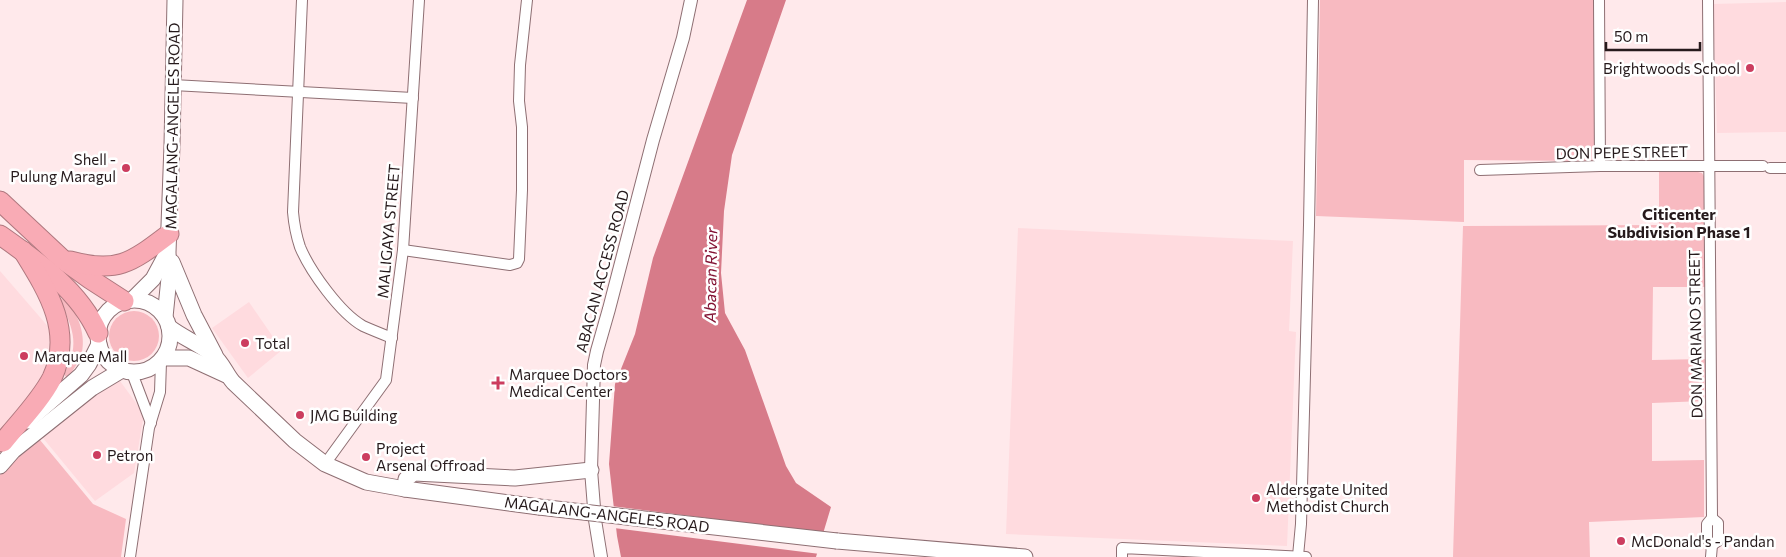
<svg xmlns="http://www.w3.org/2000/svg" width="1786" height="557" viewBox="0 0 1786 557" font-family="Commissioner,sans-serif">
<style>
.built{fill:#ffdbdf}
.green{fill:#f8bac1}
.water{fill:#d77b89}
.pier{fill:#ffe9eb}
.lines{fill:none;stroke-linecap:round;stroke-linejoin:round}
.minor-casing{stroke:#8e6f73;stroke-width:12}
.tertiary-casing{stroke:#8e6f73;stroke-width:14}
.secondary-casing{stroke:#8e6f73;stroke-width:17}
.motorway-casing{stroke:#af787f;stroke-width:21}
.minor{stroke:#fff;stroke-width:10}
.tertiary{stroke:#fff;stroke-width:12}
.secondary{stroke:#fff;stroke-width:15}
.motorway{stroke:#f9abb5;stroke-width:19}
.secondary-bridge-casing{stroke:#8e6f73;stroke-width:17;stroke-linecap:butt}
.secondary-bridge{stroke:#fff;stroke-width:15}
.poi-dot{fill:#cc3d5f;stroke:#fff;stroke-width:2}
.labels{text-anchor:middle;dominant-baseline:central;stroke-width:5;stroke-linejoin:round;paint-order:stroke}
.poi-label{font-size:15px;fill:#261a1c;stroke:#fff;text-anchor:start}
.street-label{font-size:15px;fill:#261a1c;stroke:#fff}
.neighbourhood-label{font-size:16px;font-weight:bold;fill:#261a1c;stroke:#fff}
.water-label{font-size:16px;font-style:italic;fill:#831334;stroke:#fff}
</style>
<rect width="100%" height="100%" fill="#ffe9eb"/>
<!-- built -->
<g class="built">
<path d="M1786 2V132L1717 133 1713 4Z"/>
<path d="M1018 228 1293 241 1289 331 1296 332 1287 546 1006 534Z"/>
<path d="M0 271 51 330 44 382 0 432Z"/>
<path d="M249 302 282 350 248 378 212 328Z"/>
<path d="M120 381 144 414 134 473 95 501 43 438 96 393Z"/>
</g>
<!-- green -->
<g class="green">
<path d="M1320 0H1594V161L1464 160V222L1316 216Z"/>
<path d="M1694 171 1702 173 1706 180 1705 287H1653L1652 360 1705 359 1704 401 1652 403V461L1704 460V517L1589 522 1590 557H1453L1463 226 1659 225V172Z"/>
<path d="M59 297C77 306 86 334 82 352 80 361 73 370 68 377H66L64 374C82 342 71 327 59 297Z"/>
<circle cx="134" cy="336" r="25"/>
<path d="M40 440 93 504 126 519 121 557H0V475L20 456Z"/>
</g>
<!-- water -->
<path class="water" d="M747 0H786L732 155 724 211 721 273 725 313 745 350 786 466 796 483 831 507 816 557H621L617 536 609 464 615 384 635 334 653 258Z"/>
<!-- pier -->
<path class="pier" d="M611 506 826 533 820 554 614 528Z"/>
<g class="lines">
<!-- minor casing -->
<g class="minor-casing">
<g id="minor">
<path d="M302 0 293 212C294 224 296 235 300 247 310 271 340 313 363 326 372 330 382 334 392 338"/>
<path d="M1599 0 1600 166"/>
<path d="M1708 0 1712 518 1707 524V539L1712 545 1711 557"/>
<path d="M173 85 413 98"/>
<path d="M1770 168H1786"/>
<path d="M1480 170 1600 166H1763"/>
<path d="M403 250 510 265 517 263 519 259 522 190V127L519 101 520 65 527 0"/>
<path d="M132 373 151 423"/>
<path d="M325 464 386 380 403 250 419 0"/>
<path d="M1712 545 1718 541V523L1712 518"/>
<path d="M1298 556 1301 524 1309 225 1313 0"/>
<path d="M130 557 149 428 160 392 161 362"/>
<path d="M1122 557V548L1306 557"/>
</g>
</g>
<!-- tertiary casing -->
<g class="tertiary-casing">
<path id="tertiary" d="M601 557 595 520 591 470 594 365 597 351 609 309 653 140 683 38 691 0"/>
</g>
<!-- secondary casing -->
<g class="secondary-casing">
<g id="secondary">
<path d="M172 262 194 315 215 355"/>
<circle cx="134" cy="336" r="36"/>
<path d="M132 300 153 279 167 253"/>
<path d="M165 317 169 278 168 252 172 145 175 0"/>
<path d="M169 327C183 338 202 345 214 356 222 362 226 374 233 382L295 441 325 464 366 482 405 489 539 507"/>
<path d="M163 358H189L226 375"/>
<path d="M28 421 81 375 89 364 99 344"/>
<path d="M0 466 13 451 92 388 122 370"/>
<path d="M405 489 406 479 414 473 515 478 591 470"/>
<path d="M837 541 1025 557"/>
</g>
</g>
<!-- motorway casing -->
<g class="motorway-casing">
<g id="motorway">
<path d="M0 201 62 259 90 279 124 301"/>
<path d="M0 235C37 261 79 290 98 333"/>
<path d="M70 261C118 274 132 262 169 234"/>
<path d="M3 442C19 422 40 401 52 378 74 331 47 290 23 251"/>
</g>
</g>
<!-- minor -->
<use href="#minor" class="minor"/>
<!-- tertiary -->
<use href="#tertiary" class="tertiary"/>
<!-- secondary -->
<use href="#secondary" class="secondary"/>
<!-- motorway -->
<use href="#motorway" class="motorway"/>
<!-- secondary-bridge casing -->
<g class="secondary-bridge-casing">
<path id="secondary-bridge" d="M539 507 837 541"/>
</g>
<!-- secondary-bridge -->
<use href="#secondary-bridge" class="secondary-bridge"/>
</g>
<!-- markers -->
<g class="poi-dot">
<circle cx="1750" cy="68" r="5"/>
<circle cx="126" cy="168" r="5"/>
<circle cx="245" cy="343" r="5"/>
<circle cx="24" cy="356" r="5"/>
<path d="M495.5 375.5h5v5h5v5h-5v5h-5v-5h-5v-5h5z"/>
<circle cx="300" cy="415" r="5"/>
<circle cx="97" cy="455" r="5"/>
<circle cx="366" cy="457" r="5"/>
<circle cx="1256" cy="498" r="5"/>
<circle cx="1621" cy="541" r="5"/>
</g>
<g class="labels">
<!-- poi labels -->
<g class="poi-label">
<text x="1740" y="68" text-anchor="end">Brightwoods School</text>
<text x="116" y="159" text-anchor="end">Shell -<tspan x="116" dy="17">Pulung Maragul</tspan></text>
<text x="255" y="343">Total</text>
<text x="34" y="356">Marquee Mall</text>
<text x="509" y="374">Marquee Doctors<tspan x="509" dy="17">Medical Center</tspan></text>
<text x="310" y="415">JMG Building</text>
<text x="376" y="448">Project<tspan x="376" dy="17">Arsenal Offroad</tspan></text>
<text x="107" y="455">Petron</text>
<text x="1266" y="489">Aldersgate United<tspan x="1266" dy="17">Methodist Church</tspan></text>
<text x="1631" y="541">McDonald's - Pandan</text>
</g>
<!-- street labels -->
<g class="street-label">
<text transform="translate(172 126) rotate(-89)">MAGALANG-ANGELES ROAD</text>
<text transform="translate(1622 152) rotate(-1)">DON PEPE STREET</text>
<text transform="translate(388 231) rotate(-85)">MALIGAYA STREET</text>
<text transform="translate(602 271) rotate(-75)">ABACAN ACCESS ROAD</text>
<text transform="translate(1695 334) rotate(-91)">DON MARIANO STREET</text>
<text transform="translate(607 514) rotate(7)">MAGALANG-ANGELES ROAD</text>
</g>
<!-- neighbourhood labels -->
<g class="neighbourhood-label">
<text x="1679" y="213">Citicenter<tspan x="1679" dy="18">Subdivision Phase 1</tspan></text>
</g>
<!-- water labels -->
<g class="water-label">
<text transform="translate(710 275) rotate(-89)">Abacan River</text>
</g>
</g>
<!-- scale -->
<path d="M1606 42v8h94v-8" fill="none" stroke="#261a1c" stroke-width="2.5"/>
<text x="1614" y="42" font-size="15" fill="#261a1c" stroke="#ffffff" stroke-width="4" paint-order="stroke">50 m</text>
</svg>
